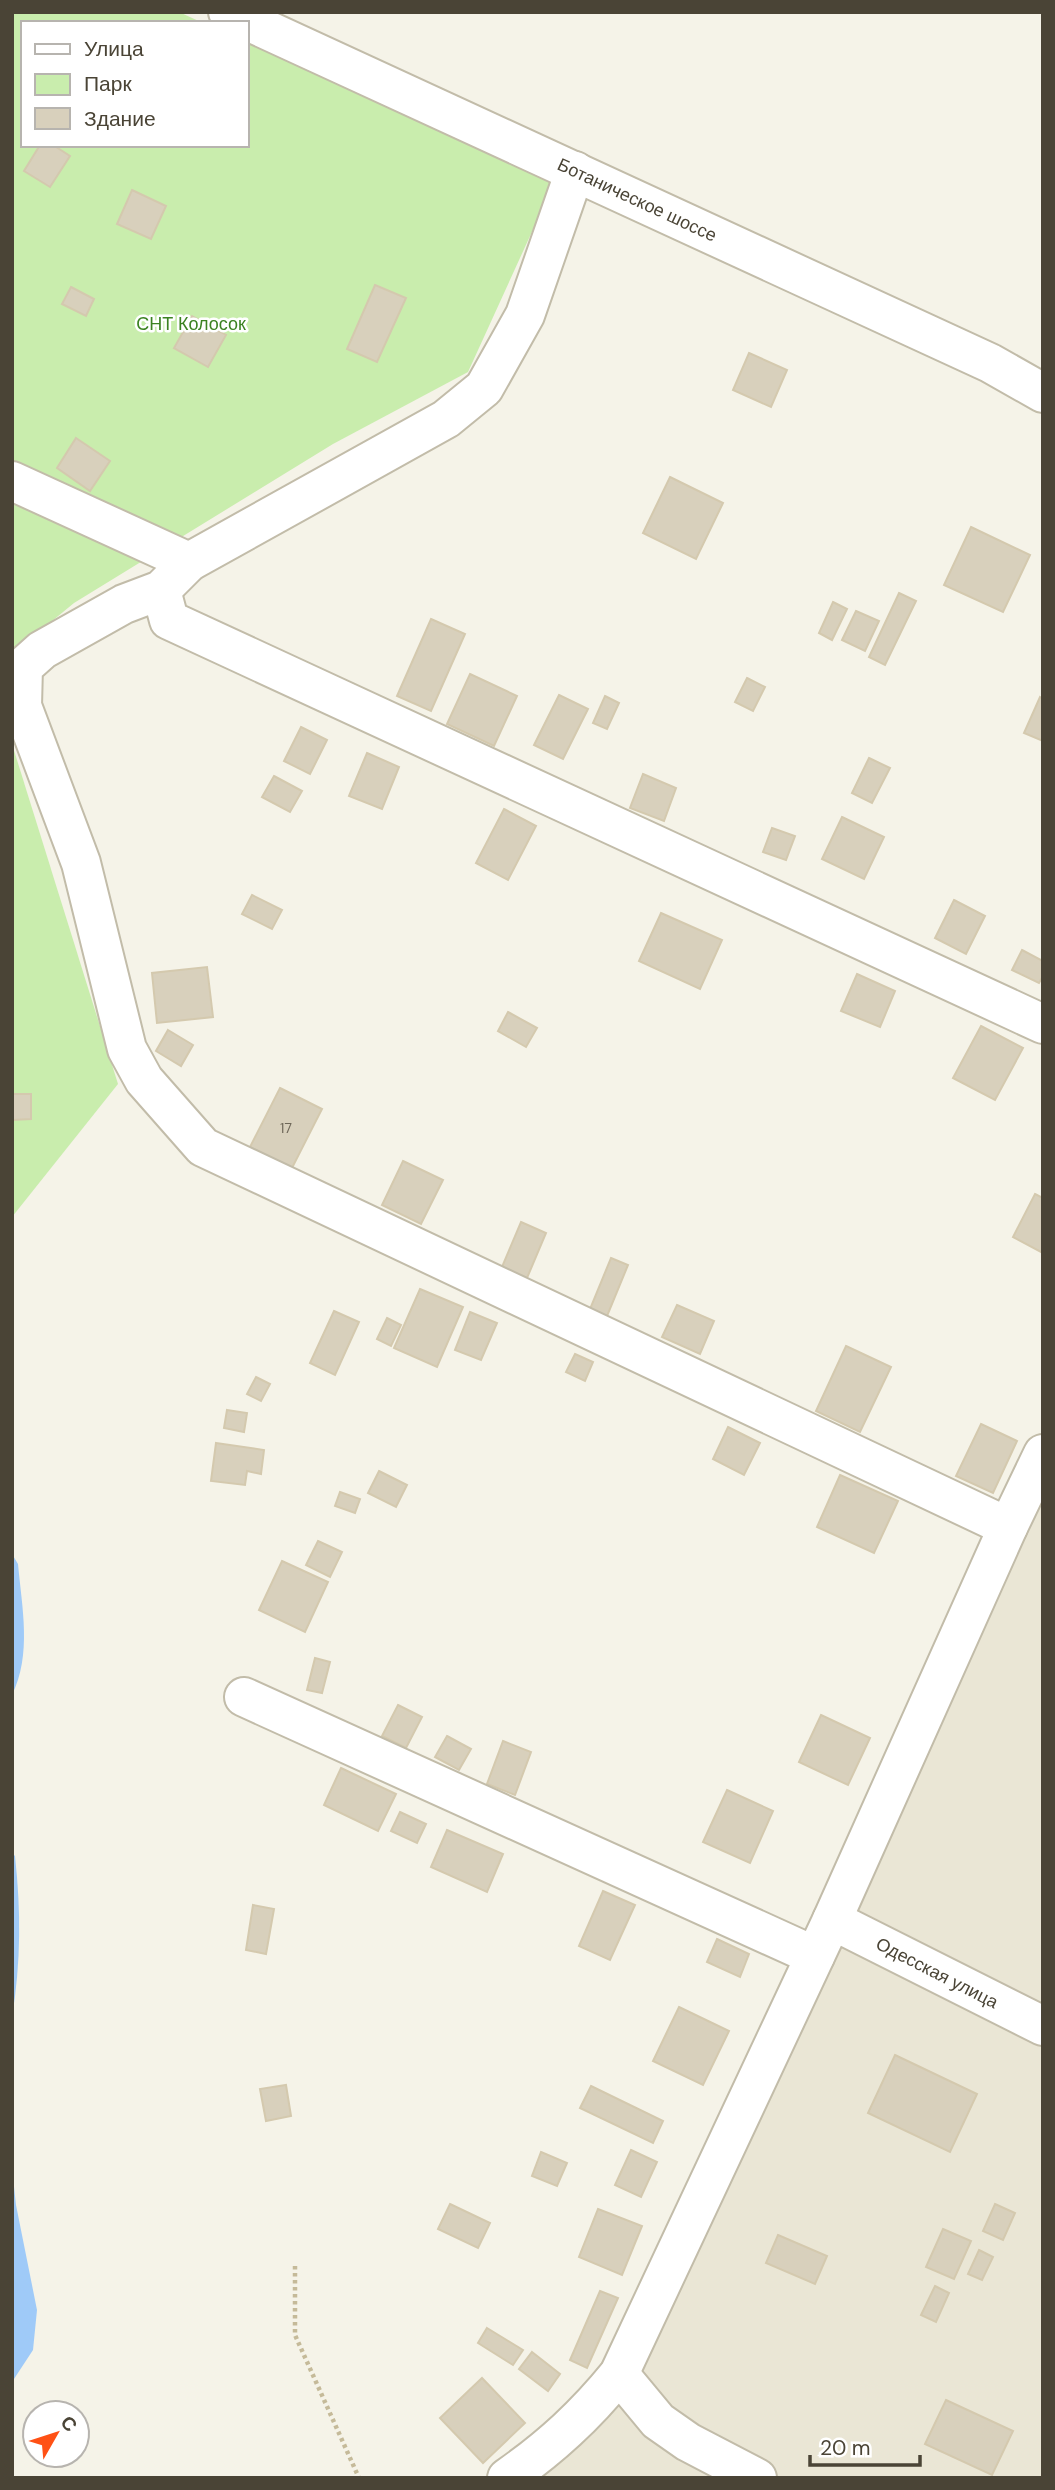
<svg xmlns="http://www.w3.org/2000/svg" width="1055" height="2490" viewBox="0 0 1055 2490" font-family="'DM Sans',sans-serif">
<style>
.residential{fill:#eae6d5}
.green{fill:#c9edad}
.water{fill:#9fcaf8}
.building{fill:#d8d0bc;stroke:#d4c9ae;stroke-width:2}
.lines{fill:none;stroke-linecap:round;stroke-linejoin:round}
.minor-casing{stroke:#c2bca9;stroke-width:42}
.tertiary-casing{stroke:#c2bca9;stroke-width:42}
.path{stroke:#c5ba99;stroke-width:4.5;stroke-dasharray:3.5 3.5;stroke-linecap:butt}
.minor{stroke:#fff;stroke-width:38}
.tertiary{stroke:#fff;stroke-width:38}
.labels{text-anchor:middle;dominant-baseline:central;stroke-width:5;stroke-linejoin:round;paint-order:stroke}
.number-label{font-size:14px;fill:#6e6758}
.street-label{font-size:18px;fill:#4a4436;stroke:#fff}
.park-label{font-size:18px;fill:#3c8222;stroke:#fff}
</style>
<rect width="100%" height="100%" fill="#f5f3e8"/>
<!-- residential -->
<path class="residential" d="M1043 1500V2478H530L636 2370Z"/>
<!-- green -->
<g class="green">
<path d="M12 12H179L203 23H23V145H247V42L556 179 468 372 333 444 74 603 12 654Z"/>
<path d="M12 744 118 1084 12 1217Z"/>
</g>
<!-- water -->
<g class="water">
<path d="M12 1554 18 1564C22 1608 32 1654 12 1695Z"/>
<path d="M12 1853 15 1856C21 1911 21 1962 12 2017Z"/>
<path d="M12 2168 16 2205 37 2310 33 2350 12 2382Z"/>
</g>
<!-- building -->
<g class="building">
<path d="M40 145H53L70 156 50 187 24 171Z"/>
<path d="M132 190 166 206 151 239 117 224Z"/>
<path d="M375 285 406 298 377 362 347 349Z"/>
<path d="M71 287 94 299 86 316 62 304Z"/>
<path d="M192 316 226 335 208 367 174 348Z"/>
<path d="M749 353 787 370 771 407 733 390Z"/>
<path d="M76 438 110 461 90 491 57 468Z"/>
<path d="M670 477 723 503 696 559 643 533Z"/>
<path d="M971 527 1030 555 1003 612 944 585Z"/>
<path d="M899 593 916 601 885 665 869 657Z"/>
<path d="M833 602 847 609 832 640 819 633Z"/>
<path d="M856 611 879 621 865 651 842 640Z"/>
<path d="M431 619 465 634 431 711 397 696Z"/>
<path d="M470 674 517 696 494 746 447 724Z"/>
<path d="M747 678 765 687 753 711 735 702Z"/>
<path d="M559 695 588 709 563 759 534 745Z"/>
<path d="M605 696 619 703 607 729 593 723Z"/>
<path d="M1040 697 1043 699V741L1024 733Z"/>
<path d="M301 727 327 740 310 774 284 761Z"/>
<path d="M367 753 399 767 382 809 349 796Z"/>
<path d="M869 758 890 768 872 803 852 793Z"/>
<path d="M643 774 676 788 664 821 630 808Z"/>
<path d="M274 776 302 791 290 812 262 797Z"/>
<path d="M504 809 536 826 508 880 476 863Z"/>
<path d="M842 817 884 837 864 879 822 859Z"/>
<path d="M772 828 795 836 786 860 763 852Z"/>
<path d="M252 895 282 910 272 929 242 914Z"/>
<path d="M954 900 985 916 966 954 935 938Z"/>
<path d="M661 913 722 940 700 989 639 961Z"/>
<path d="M1022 950 1043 961V976L1039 983 1012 970Z"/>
<path d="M207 967 213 1017 157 1023 152 973Z"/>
<path d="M857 974 895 991 880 1027 841 1011Z"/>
<path d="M508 1012 537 1028 526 1047 498 1031Z"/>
<path d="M981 1026 1023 1048 995 1100 953 1078Z"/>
<path d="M168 1030 193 1045 181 1066 156 1051Z"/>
<path d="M280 1088 322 1109 292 1168 250 1147Z"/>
<path d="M12 1094H31V1119L12 1120Z"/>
<path d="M403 1161 443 1180 421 1224 382 1205Z"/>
<path d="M1035 1194 1043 1198V1253L1013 1237Z"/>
<path d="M521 1222 546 1233 527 1278 502 1267Z"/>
<path d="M611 1258 628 1265 605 1321 588 1314Z"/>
<path d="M420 1289 463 1307 437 1367 394 1348Z"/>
<path d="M677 1305 714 1321 700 1354 662 1337Z"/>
<path d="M334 1311 359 1322 335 1375 310 1363Z"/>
<path d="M470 1312 497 1323 481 1360 455 1350Z"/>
<path d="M387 1318 401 1325 391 1346 377 1339Z"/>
<path d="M846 1346 891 1367 860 1432 816 1411Z"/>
<path d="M575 1354 593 1362 585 1381 566 1372Z"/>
<path d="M256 1377 270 1384 261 1401 247 1394Z"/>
<path d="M227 1410 247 1413 244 1432 224 1428Z"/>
<path d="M981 1424 1017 1441 993 1493 956 1476Z"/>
<path d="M728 1427 760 1443 744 1475 713 1459Z"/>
<path d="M216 1443 264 1450 261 1474 247 1471 245 1485 211 1481Z"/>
<path d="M379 1471 407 1485 396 1507 368 1493Z"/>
<path d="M840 1475 898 1501 874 1553 817 1527Z"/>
<path d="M340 1492 360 1499 355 1513 335 1506Z"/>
<path d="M318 1541 342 1552 330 1577 306 1565Z"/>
<path d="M282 1561 328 1582 305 1632 259 1610Z"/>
<path d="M315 1658 330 1662 322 1693 307 1690Z"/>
<path d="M398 1705 422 1717 406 1748 382 1736Z"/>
<path d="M821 1715 870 1738 848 1785 799 1762Z"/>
<path d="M447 1736 471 1749 459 1770 435 1757Z"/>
<path d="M503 1741 531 1752 515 1795 487 1784Z"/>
<path d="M341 1768 396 1794 378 1831 324 1805Z"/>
<path d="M727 1790 773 1811 750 1863 703 1842Z"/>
<path d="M400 1812 426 1824 417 1843 391 1831Z"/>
<path d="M447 1830 503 1854 487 1892 431 1867Z"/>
<path d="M603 1891 635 1905 610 1960 579 1946Z"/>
<path d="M253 1905 274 1909 266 1954 246 1950Z"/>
<path d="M717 1939 749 1954 740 1977 707 1962Z"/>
<path d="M679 2007 729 2031 703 2085 653 2061Z"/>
<path d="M895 2055 977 2094 950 2152 868 2113Z"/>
<path d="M286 2085 291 2116 266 2121 260 2089Z"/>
<path d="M591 2086 663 2121 653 2143 580 2108Z"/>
<path d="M631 2150 657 2162 641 2197 615 2185Z"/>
<path d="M541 2152 567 2163 557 2186 532 2176Z"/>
<path d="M450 2204 490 2223 478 2248 438 2229Z"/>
<path d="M995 2204 1015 2213 1003 2240 983 2231Z"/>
<path d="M598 2209 642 2226 622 2275 579 2257Z"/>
<path d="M943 2229 971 2241 954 2279 926 2267Z"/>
<path d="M778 2235 827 2256 815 2284 766 2263Z"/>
<path d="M979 2250 993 2257 982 2280 968 2274Z"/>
<path d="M935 2286 949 2293 936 2322 921 2315Z"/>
<path d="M600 2291 618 2298 587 2368 570 2360Z"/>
<path d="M487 2328 523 2350 513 2365 478 2343Z"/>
<path d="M532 2352 560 2374 548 2391 519 2369Z"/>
<path d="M482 2378 525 2423 483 2463 440 2418Z"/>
<path d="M946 2400 1013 2431 992 2475 925 2444Z"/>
</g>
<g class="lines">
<!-- minor casing -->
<g class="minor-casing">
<g id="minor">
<path d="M575 171 525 315 484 388 446 419 189 562 161 590 124 604 42 650 23 667 22 706 81 863 127 1049 144 1080 203 1147 1008 1527"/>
<path d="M12 481 189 562"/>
<path d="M161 590 169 620 1043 1024"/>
<path d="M244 1697 815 1956"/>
<path d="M832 1920 1043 2026"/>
<path d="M619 2374 658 2421 688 2442 757 2478"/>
<path d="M507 2478C551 2447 585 2416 619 2374L832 1920 1008 1527 1043 1454"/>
</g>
</g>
<!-- tertiary casing -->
<g class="tertiary-casing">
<path id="tertiary" d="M228 12 990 363 1043 393"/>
</g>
<!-- path -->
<path class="path" d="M295 2266V2335L359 2478"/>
<!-- minor -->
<use href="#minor" class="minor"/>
<!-- tertiary -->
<use href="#tertiary" class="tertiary"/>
</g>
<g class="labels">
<!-- number labels -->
<g class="number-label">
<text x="286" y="1128">17</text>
</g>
<!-- street labels -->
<g class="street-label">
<text transform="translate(637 200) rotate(25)">Ботаническое шоссе</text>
<text transform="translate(937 1973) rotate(27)">Одесская улица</text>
</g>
<!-- park labels -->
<g class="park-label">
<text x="191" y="324">СНТ Колосок</text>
</g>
</g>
<!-- border -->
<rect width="1055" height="2490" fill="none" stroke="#4a4436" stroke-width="28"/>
<!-- legend -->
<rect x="21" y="21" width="228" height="126" fill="#ffffff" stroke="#b7b4af" stroke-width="2"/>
<rect x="35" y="44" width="35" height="10" fill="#ffffff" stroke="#b7b4af" stroke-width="2"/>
<text x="84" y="56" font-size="21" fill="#4a4436">Улица</text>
<rect x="35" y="74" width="35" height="21" fill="#c9edad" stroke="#b7b4af" stroke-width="2"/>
<text x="84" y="91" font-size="21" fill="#4a4436">Парк</text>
<rect x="35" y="108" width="35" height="21" fill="#d8d0bc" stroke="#b7b4af" stroke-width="2"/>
<text x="84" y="126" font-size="21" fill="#4a4436">Здание</text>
<!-- north arrow -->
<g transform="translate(56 2434) rotate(51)"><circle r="33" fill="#ffffff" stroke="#b7b4af" stroke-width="2"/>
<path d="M0-5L12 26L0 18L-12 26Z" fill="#ff5115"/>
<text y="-10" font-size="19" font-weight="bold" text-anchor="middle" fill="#4a4436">С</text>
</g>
<!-- scale -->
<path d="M810 2455v10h110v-10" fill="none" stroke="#4a4436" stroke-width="3.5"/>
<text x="820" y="2455" font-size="21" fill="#4a4436" stroke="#ffffff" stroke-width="5" paint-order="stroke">20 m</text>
</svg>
